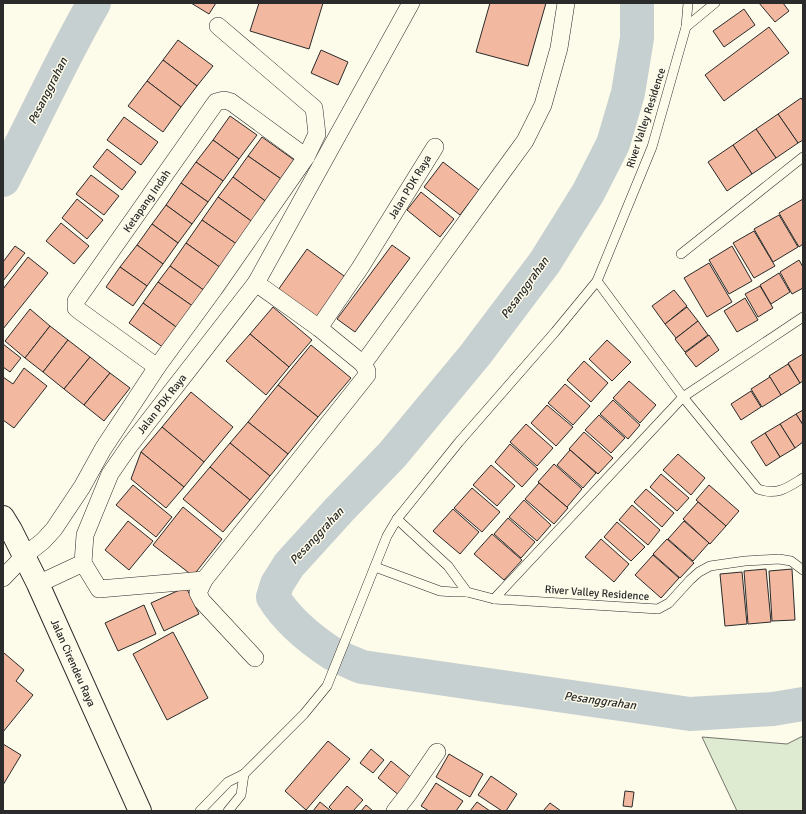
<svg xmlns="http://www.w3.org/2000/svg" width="806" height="814" viewBox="0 0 806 814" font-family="Signika,sans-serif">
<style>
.green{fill:#deebd1;stroke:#74746e}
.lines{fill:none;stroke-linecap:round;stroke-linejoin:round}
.river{stroke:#c7d0d0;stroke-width:34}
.building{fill:#f2b8a0;stroke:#2b2b2b}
.lane-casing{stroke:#2b2b2b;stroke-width:10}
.street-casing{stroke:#2b2b2b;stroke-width:18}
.secondary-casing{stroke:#2b2b2b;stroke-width:24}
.lane{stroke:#fdfbea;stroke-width:9}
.street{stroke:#fdfbea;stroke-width:17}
.secondary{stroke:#fdfbea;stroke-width:22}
.labels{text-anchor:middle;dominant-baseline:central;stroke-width:3;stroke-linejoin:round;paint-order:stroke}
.street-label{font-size:11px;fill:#2b2b2b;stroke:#fdfbea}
.water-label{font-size:12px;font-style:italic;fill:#2b2b2b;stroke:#fdfbea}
</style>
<rect width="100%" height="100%" fill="#fdfbea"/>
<!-- green -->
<path class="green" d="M803 736V811H737L702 737 787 744Z"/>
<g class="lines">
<!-- river -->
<g class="river">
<path d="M637 3V38L628 93 613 144 588 193 545 262 475 355 392 455 339 510 289 565 277 584 273 597C287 620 310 639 333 654 342 659 353 663 362 667L690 714 773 709 803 704"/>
<path d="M3 180C34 121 61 60 94 3"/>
</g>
</g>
<!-- building -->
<g class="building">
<path d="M191 3H216L209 14Z"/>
<path d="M259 3H323L309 49 250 31Z"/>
<path d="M490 3H546L528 66 476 52Z"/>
<path d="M759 3H783L789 11 775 22Z"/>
<path d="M744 9 755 25 724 47 713 31Z"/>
<path d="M769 27 789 53 724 101 705 75Z"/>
<path d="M178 40 213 66 197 86 163 60Z"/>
<path d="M321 50 348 62 338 85 311 73Z"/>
<path d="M163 60 197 86 181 107 147 81Z"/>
<path d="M147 81 181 107 163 132 128 106Z"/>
<path d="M801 98 803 101V140L798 143 778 114Z"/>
<path d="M778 114 798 143 776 158 756 129Z"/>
<path d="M230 116 257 135 239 159 213 140Z"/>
<path d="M124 117 158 142 141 165 107 140Z"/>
<path d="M756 129 776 158 752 174 733 145Z"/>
<path d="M262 137 297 162 284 181 248 156Z"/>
<path d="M213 140 239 159 223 181 196 162Z"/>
<path d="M733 145 752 174 727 191 708 162Z"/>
<path d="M107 149 136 172 122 190 93 167Z"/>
<path d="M248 156 284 181 268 203 233 177Z"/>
<path d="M196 162 223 181 208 202 181 183Z"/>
<path d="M443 162 479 190 460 215 424 187Z"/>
<path d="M91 175 119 196 104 215 76 194Z"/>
<path d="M233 177 268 203 254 223 218 197Z"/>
<path d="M181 183 208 202 192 224 166 205Z"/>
<path d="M421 192 454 219 440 237 407 210Z"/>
<path d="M218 197 254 223 238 245 202 220Z"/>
<path d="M77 199 103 220 87 239 62 218Z"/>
<path d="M803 199V244L799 247 779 213Z"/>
<path d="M166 205 192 224 178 243 152 224Z"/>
<path d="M779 215 798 247 773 262 754 229Z"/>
<path d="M202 220 238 245 221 268 186 243Z"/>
<path d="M61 223 89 246 74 264 46 241Z"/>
<path d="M152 224 178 243 163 264 137 245Z"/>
<path d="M754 231 775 266 754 278 733 243Z"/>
<path d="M186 243 221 268 205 291 170 266Z"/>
<path d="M137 245 163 264 147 286 120 267Z"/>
<path d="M392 245 410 258 355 332 337 319Z"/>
<path d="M15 246 25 253 3 281V262Z"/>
<path d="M732 246 752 281 729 294 709 260Z"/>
<path d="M307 249 351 281 321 321 278 290Z"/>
<path d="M28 257 48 273 3 329V289Z"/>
<path d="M799 260 803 267V288L792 294 780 272Z"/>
<path d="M709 263 732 302 707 317 684 278Z"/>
<path d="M170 266 205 291 194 307 158 282Z"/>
<path d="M120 267 147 286 133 306 106 287Z"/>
<path d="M779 273 790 292 771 304 760 285Z"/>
<path d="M158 282 194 307 179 329 143 303Z"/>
<path d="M760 286 773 308 758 317 745 294Z"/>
<path d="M674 290 687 306 665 324 652 306Z"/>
<path d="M745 298 758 320 737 332 724 311Z"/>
<path d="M143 303 179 329 164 348 129 323Z"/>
<path d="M273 307 312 340 289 367 250 334Z"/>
<path d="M687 307 698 321 676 338 665 324Z"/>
<path d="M30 309 50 326 25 358 5 341Z"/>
<path d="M698 321 708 335 685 352 675 339Z"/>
<path d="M50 326 68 340 43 372 25 358Z"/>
<path d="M250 334 289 367 266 395 226 361Z"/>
<path d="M709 335 719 350 696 367 685 353Z"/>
<path d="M68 340 90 357 64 389 43 372Z"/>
<path d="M607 340 631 362 612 381 589 359Z"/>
<path d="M3 344 21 358 10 372 3 367Z"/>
<path d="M311 345 351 378 318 417 278 385Z"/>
<path d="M803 354V381L800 383 788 363Z"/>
<path d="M90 357 110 373 84 405 64 389Z"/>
<path d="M584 361 608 383 591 402 567 380Z"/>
<path d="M788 364 800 383 781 395 769 376Z"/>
<path d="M24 368 47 386 14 428 3 420V377L13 384Z"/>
<path d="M110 373 130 388 104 421 84 405Z"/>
<path d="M770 377 781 395 762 407 751 389Z"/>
<path d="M629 381 656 405 640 423 613 398Z"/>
<path d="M565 384 590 406 573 425 548 403Z"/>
<path d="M278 385 318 417 288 454 248 422Z"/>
<path d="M751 391 761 407 741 420 731 404Z"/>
<path d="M191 392 233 427 204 462 162 427Z"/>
<path d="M613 400 640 425 628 439 600 414Z"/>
<path d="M547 405 573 427 556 446 531 423Z"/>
<path d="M803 410V425L796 414Z"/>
<path d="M796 414 803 425V442L795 448 780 424Z"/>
<path d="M599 415 625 438 611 453 585 430Z"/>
<path d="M248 422 288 454 270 476 230 443Z"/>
<path d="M526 424 553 448 537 466 510 442Z"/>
<path d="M780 424 795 448 780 457 765 433Z"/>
<path d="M162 427 204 462 184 487 141 452Z"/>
<path d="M584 432 613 458 598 474 569 449Z"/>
<path d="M765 433 780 457 766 466 751 442Z"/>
<path d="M230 443 270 476 250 500 210 467Z"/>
<path d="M510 444 538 469 522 487 495 462Z"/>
<path d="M570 450 596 473 583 488 557 465Z"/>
<path d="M141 452 184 487 166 508 131 479Z"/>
<path d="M678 454 705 478 691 495 663 470Z"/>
<path d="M554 464 582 489 567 507 538 482Z"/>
<path d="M491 465 515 486 497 506 473 485Z"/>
<path d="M210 467 250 500 223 532 183 499Z"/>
<path d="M661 474 689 498 677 511 650 487Z"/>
<path d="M539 483 568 508 554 524 525 499Z"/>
<path d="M133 485 172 517 156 537 116 505Z"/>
<path d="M709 485 739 511 726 526 696 500Z"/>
<path d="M472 488 500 512 482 532 454 508Z"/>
<path d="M646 489 674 513 662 527 634 502Z"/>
<path d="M524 500 551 525 537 541 509 517Z"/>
<path d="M698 502 726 526 710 544 683 519Z"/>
<path d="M632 505 660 530 648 545 619 520Z"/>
<path d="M183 507 222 539 193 576 153 545Z"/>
<path d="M453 509 479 532 460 554 433 531Z"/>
<path d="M508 518 535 542 521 558 494 534Z"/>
<path d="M128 521 153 541 129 570 105 550Z"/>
<path d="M684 521 709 543 693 561 668 539Z"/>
<path d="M617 522 645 547 631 561 604 537Z"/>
<path d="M492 534 522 560 504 580 474 554Z"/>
<path d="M601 539 629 564 614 582 585 557Z"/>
<path d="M667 539 694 563 680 578 653 554Z"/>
<path d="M653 555 679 578 661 598 635 575Z"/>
<path d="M766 569 771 622 748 624 744 571Z"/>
<path d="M792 569 795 620 772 621 769 571Z"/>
<path d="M742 572 747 624 725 626 720 574Z"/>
<path d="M186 587 199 614 164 631 151 603Z"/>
<path d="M144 605 156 634 118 651 105 623Z"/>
<path d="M173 632 208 698 167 720 133 654Z"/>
<path d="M4 653 24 670 16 681 33 695 3 732V655Z"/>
<path d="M328 741 350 759 306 810 285 791Z"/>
<path d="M3 744 21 755 3 785Z"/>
<path d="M371 749 384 760 373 773 360 763Z"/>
<path d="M449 754 483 774 470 797 436 777Z"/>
<path d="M391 761 414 780 400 796 378 778Z"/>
<path d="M491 776 517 794 506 811H502L478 795Z"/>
<path d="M436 783 463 801 456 811H429L421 806Z"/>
<path d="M347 786 363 800 353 811H333L329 807Z"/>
<path d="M625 791 634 792 632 807 623 806Z"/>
<path d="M320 802 331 811H313Z"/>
<path d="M477 802 490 811H470Z"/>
<path d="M550 803 561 811H543Z"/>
<path d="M366 805 373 811H361Z"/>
</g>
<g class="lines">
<!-- lane casing -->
<g class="lane-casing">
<g id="lane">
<path d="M686 27 715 3"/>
<path d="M681 254 803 157"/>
<path d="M597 281 683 397 758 489C777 496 787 488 803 478"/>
<path d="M397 519 448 566 467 592"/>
<path d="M375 567 440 591 453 592H467L494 599 658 609 669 603 690 580 699 572 710 566 745 561 779 559 791 561 803 570"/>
<path d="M494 599 683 397 803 317"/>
<path d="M200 811 228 782 244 774 304 714 327 686 387 536 397 519 459 442 555 332 597 281 652 147 686 27 688 3"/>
<path d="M228 811 241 795 244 774"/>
</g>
</g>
<!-- street casing -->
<g class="street-casing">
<g id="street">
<path d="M256 283 411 3"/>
<path d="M319 328 360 268 435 147"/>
<path d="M363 364 525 141 543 105 559 48 566 3"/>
<path d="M157 367 81 312 76 308V301L216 102 224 100 231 102 306 157"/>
<path d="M83 563 99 589 204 580"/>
<path d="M3 578 24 556 43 541 54 529 82 487 103 449 157 367 214 289 306 157 317 134 314 108 218 26"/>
<path d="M38 584 83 563 85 535 110 474 130 445 256 283 319 328 363 364 367 371V375L204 580 198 593 202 601 255 658"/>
<path d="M395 811 409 793 437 752"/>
</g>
</g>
<!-- secondary casing -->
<g class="secondary-casing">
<path id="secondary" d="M3 517 11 530 38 584 140 811"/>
</g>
<!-- lane -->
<use href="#lane" class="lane"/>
<!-- street -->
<use href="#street" class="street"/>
<!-- secondary -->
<use href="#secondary" class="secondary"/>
</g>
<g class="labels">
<!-- street labels -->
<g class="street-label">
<text transform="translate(646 118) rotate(-72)">River Valley Residence</text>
<text transform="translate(410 187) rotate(-59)">Jalan PDK Raya</text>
<text transform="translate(147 201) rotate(-55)">Ketapang Indah</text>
<text transform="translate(162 404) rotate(-52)">Jalan PDK Raya</text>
<text transform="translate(597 593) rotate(4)">River Valley Residence</text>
<text transform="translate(73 663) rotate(66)">Jalan Cirendeu Raya</text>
</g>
<!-- water labels -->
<g class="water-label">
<text transform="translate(48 91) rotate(-63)">Pesanggrahan</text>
<text transform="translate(525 288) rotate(-54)">Pesanggrahan</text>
<text transform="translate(317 536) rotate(-47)">Pesanggrahan</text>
<text transform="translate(600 701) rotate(8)">Pesanggrahan</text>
</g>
</g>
<!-- border -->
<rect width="806" height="814" fill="none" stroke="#2b2b2b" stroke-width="8"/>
</svg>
